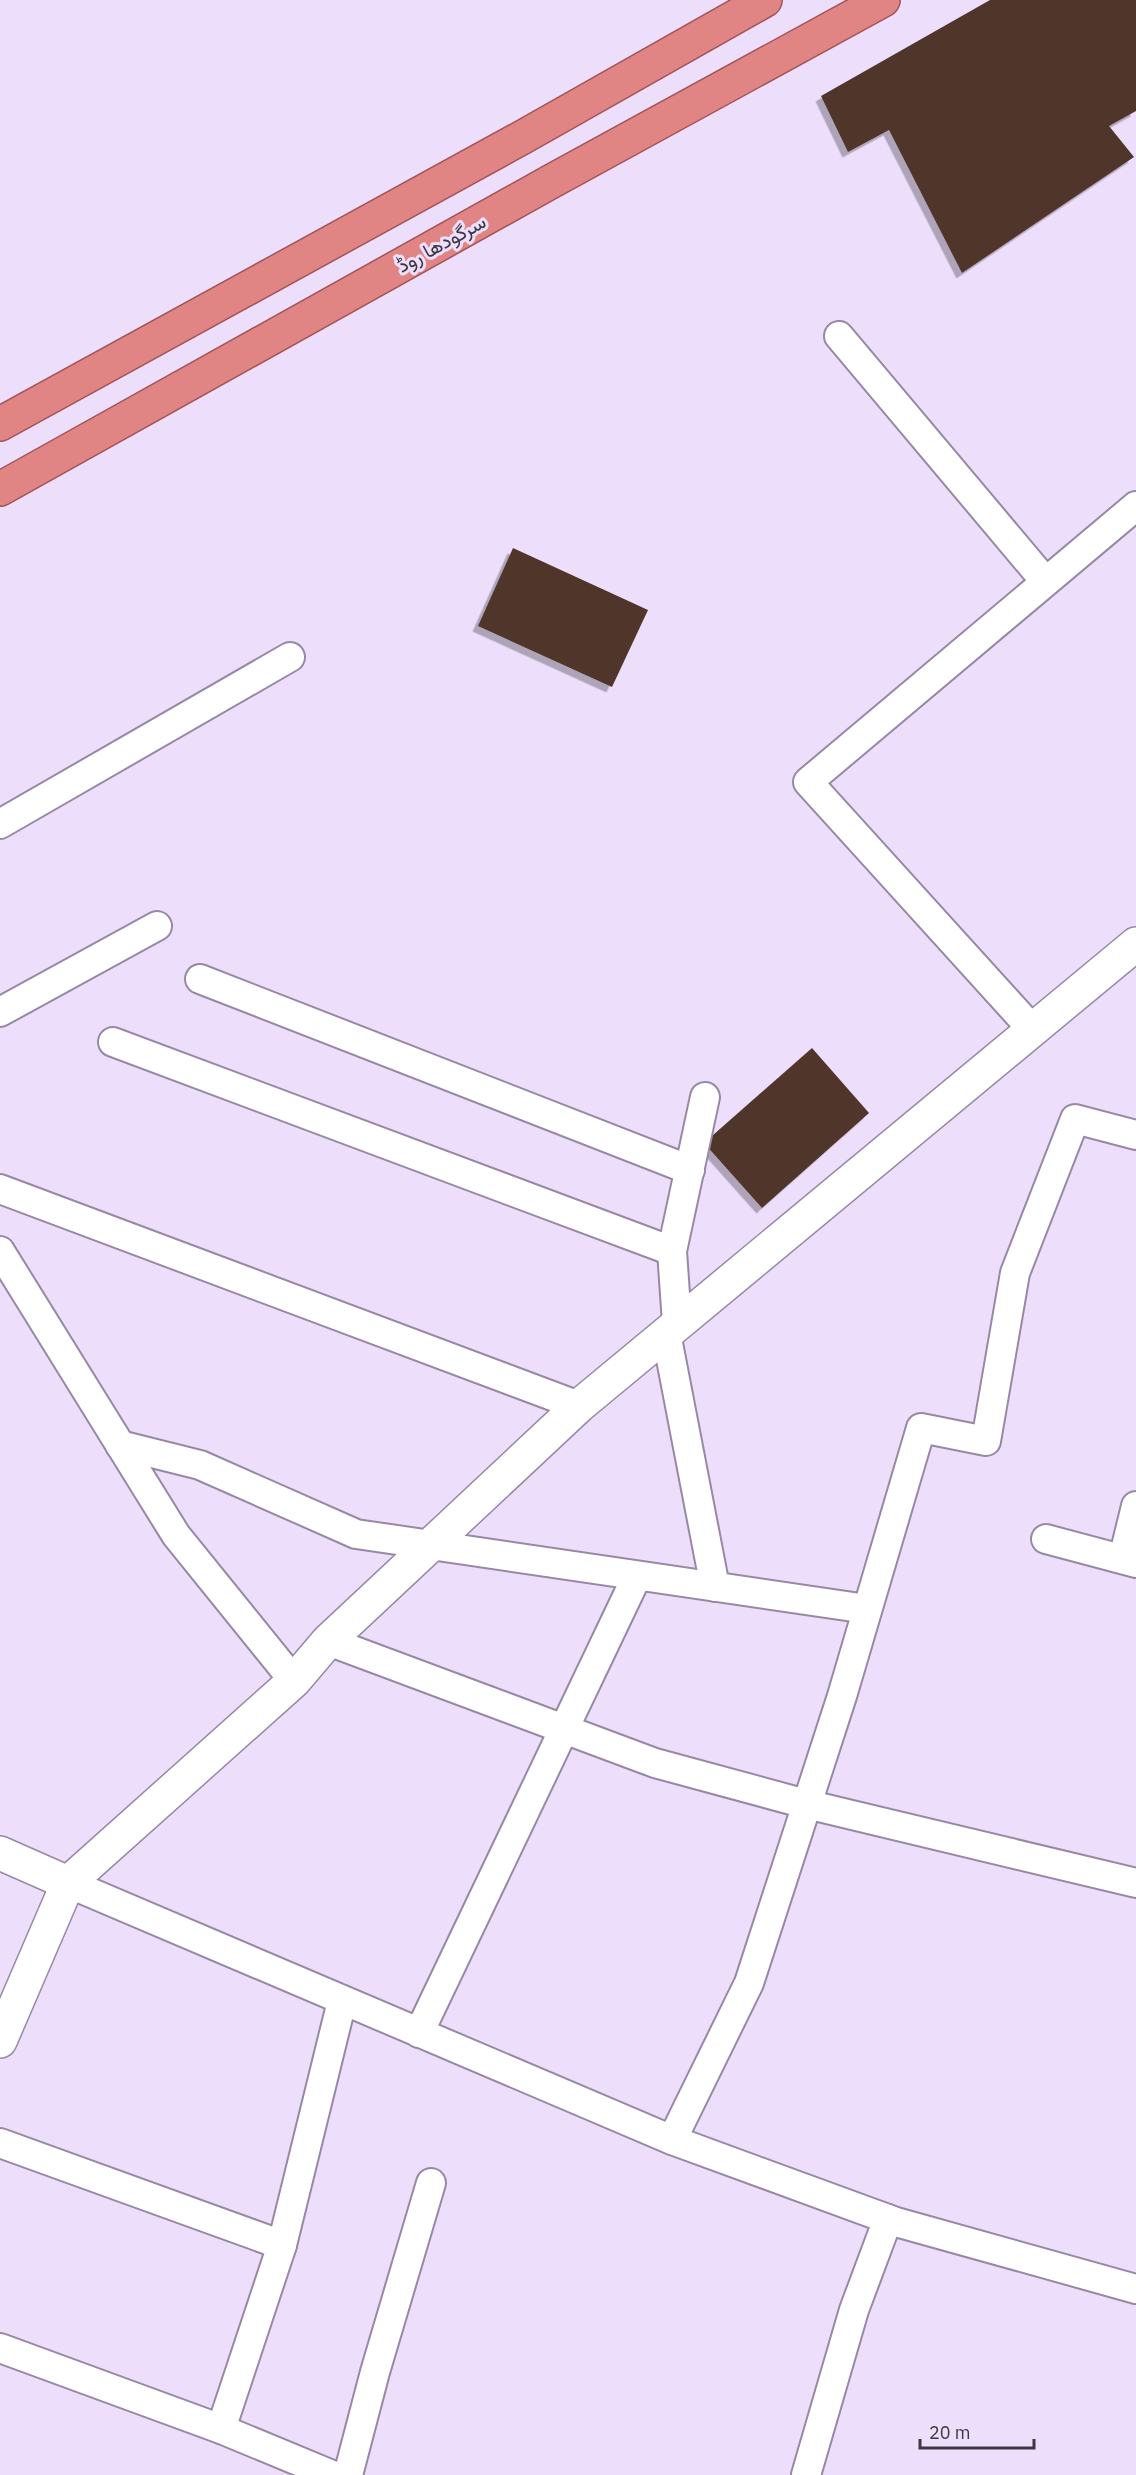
<svg xmlns="http://www.w3.org/2000/svg" width="1136" height="2475" viewBox="0 0 1136 2475" font-family="'IBM Plex Sans',Vazirmatn,sans-serif">
<style>
.building{fill:#50362c;filter:url(#shadow)}
.lines{fill:none;stroke-linecap:round;stroke-linejoin:round}
.minor-casing{stroke:#9789a4;stroke-width:32}
.tertiary-casing{stroke:#9789a4;stroke-width:36}
.trunk-casing{stroke:#a15558;stroke-width:36}
.minor{stroke:#fff;stroke-width:28}
.tertiary{stroke:#fff;stroke-width:33}
.trunk{stroke:#e08484;stroke-width:33}
.labels{text-anchor:middle;dominant-baseline:central;stroke-width:6;stroke-linejoin:round;paint-order:stroke}
.street-label{font-size:20px;fill:#3c3641;stroke:#eddffc}
</style>
<defs>
<filter id="shadow"><feDropShadow dx="-5.5" dy="5.5" stdDeviation="0" flood-color="#0004"/></filter>
</defs>
<rect width="100%" height="100%" fill="#eddffc"/>
<!-- building -->
<g class="building">
<path d="M990 0H1136V111L1109 126 1134 157 962 273 889 130 848 152 821 96Z"/>
<path d="M513 548 648 610 612 687 478 626Z"/>
<path d="M812 1048 869 1113 762 1208 704 1143Z"/>
</g>
<g class="lines">
<!-- minor casing -->
<g class="minor-casing">
<g id="minor">
<path d="M839 336 1045 581"/>
<path d="M0 824 290 657"/>
<path d="M200 979 690 1170"/>
<path d="M0 1012 157 926"/>
<path d="M1032 1029 808 782 1136 506"/>
<path d="M113 1042 672 1251"/>
<path d="M0 1189 579 1406"/>
<path d="M0 1251 176 1535 294 1681"/>
<path d="M677 1323 672 1251 705 1097"/>
<path d="M666 1333 715 1587"/>
<path d="M120 1445 200 1465 356 1534 867 1609"/>
<path d="M1046 1539 1136 1563"/>
<path d="M1123 1559 1136 1506"/>
<path d="M328 1641 655 1763 806 1804 1136 1883"/>
<path d="M68 1883 672 2140 896 2222 1136 2289"/>
<path d="M419 2033 637 1576"/>
<path d="M672 2140 749 1983 842 1696 921 1428 986 1441 1015 1273 1075 1119 1136 1135"/>
<path d="M0 2143 282 2245"/>
<path d="M0 2348 221 2429 332 2475"/>
<path d="M221 2429 282 2245 342 2001"/>
<path d="M348 2475 375 2372 431 2183"/>
<path d="M806 2475 854 2310 888 2219"/>
</g>
</g>
<!-- tertiary casing -->
<g class="tertiary-casing">
<g id="tertiary">
<path d="M0 1853 68 1883"/>
<path d="M0 2041 68 1883 294 1681 328 1641 579 1406 1136 944"/>
</g>
</g>
<!-- trunk casing -->
<g class="trunk-casing">
<g id="trunk">
<path d="M0 424 523 137 765 0"/>
<path d="M0 489 552 181 883 0"/>
</g>
</g>
<!-- minor -->
<use href="#minor" class="minor"/>
<!-- tertiary -->
<use href="#tertiary" class="tertiary"/>
<!-- trunk -->
<use href="#trunk" class="trunk"/>
</g>
<g class="labels">
<!-- street labels -->
<g class="street-label">
<text transform="translate(441 243) rotate(-29)">سرگودھا روڈ</text>
</g>
</g>
<!-- scale -->
<path d="M920 2439v9h114v-9" fill="none" stroke="#3c3641" stroke-width="3"/>
<text x="929" y="2439" font-size="18" fill="#3c3641" stroke="#eddffc" stroke-width="4.5" paint-order="stroke">20 m</text>
</svg>
